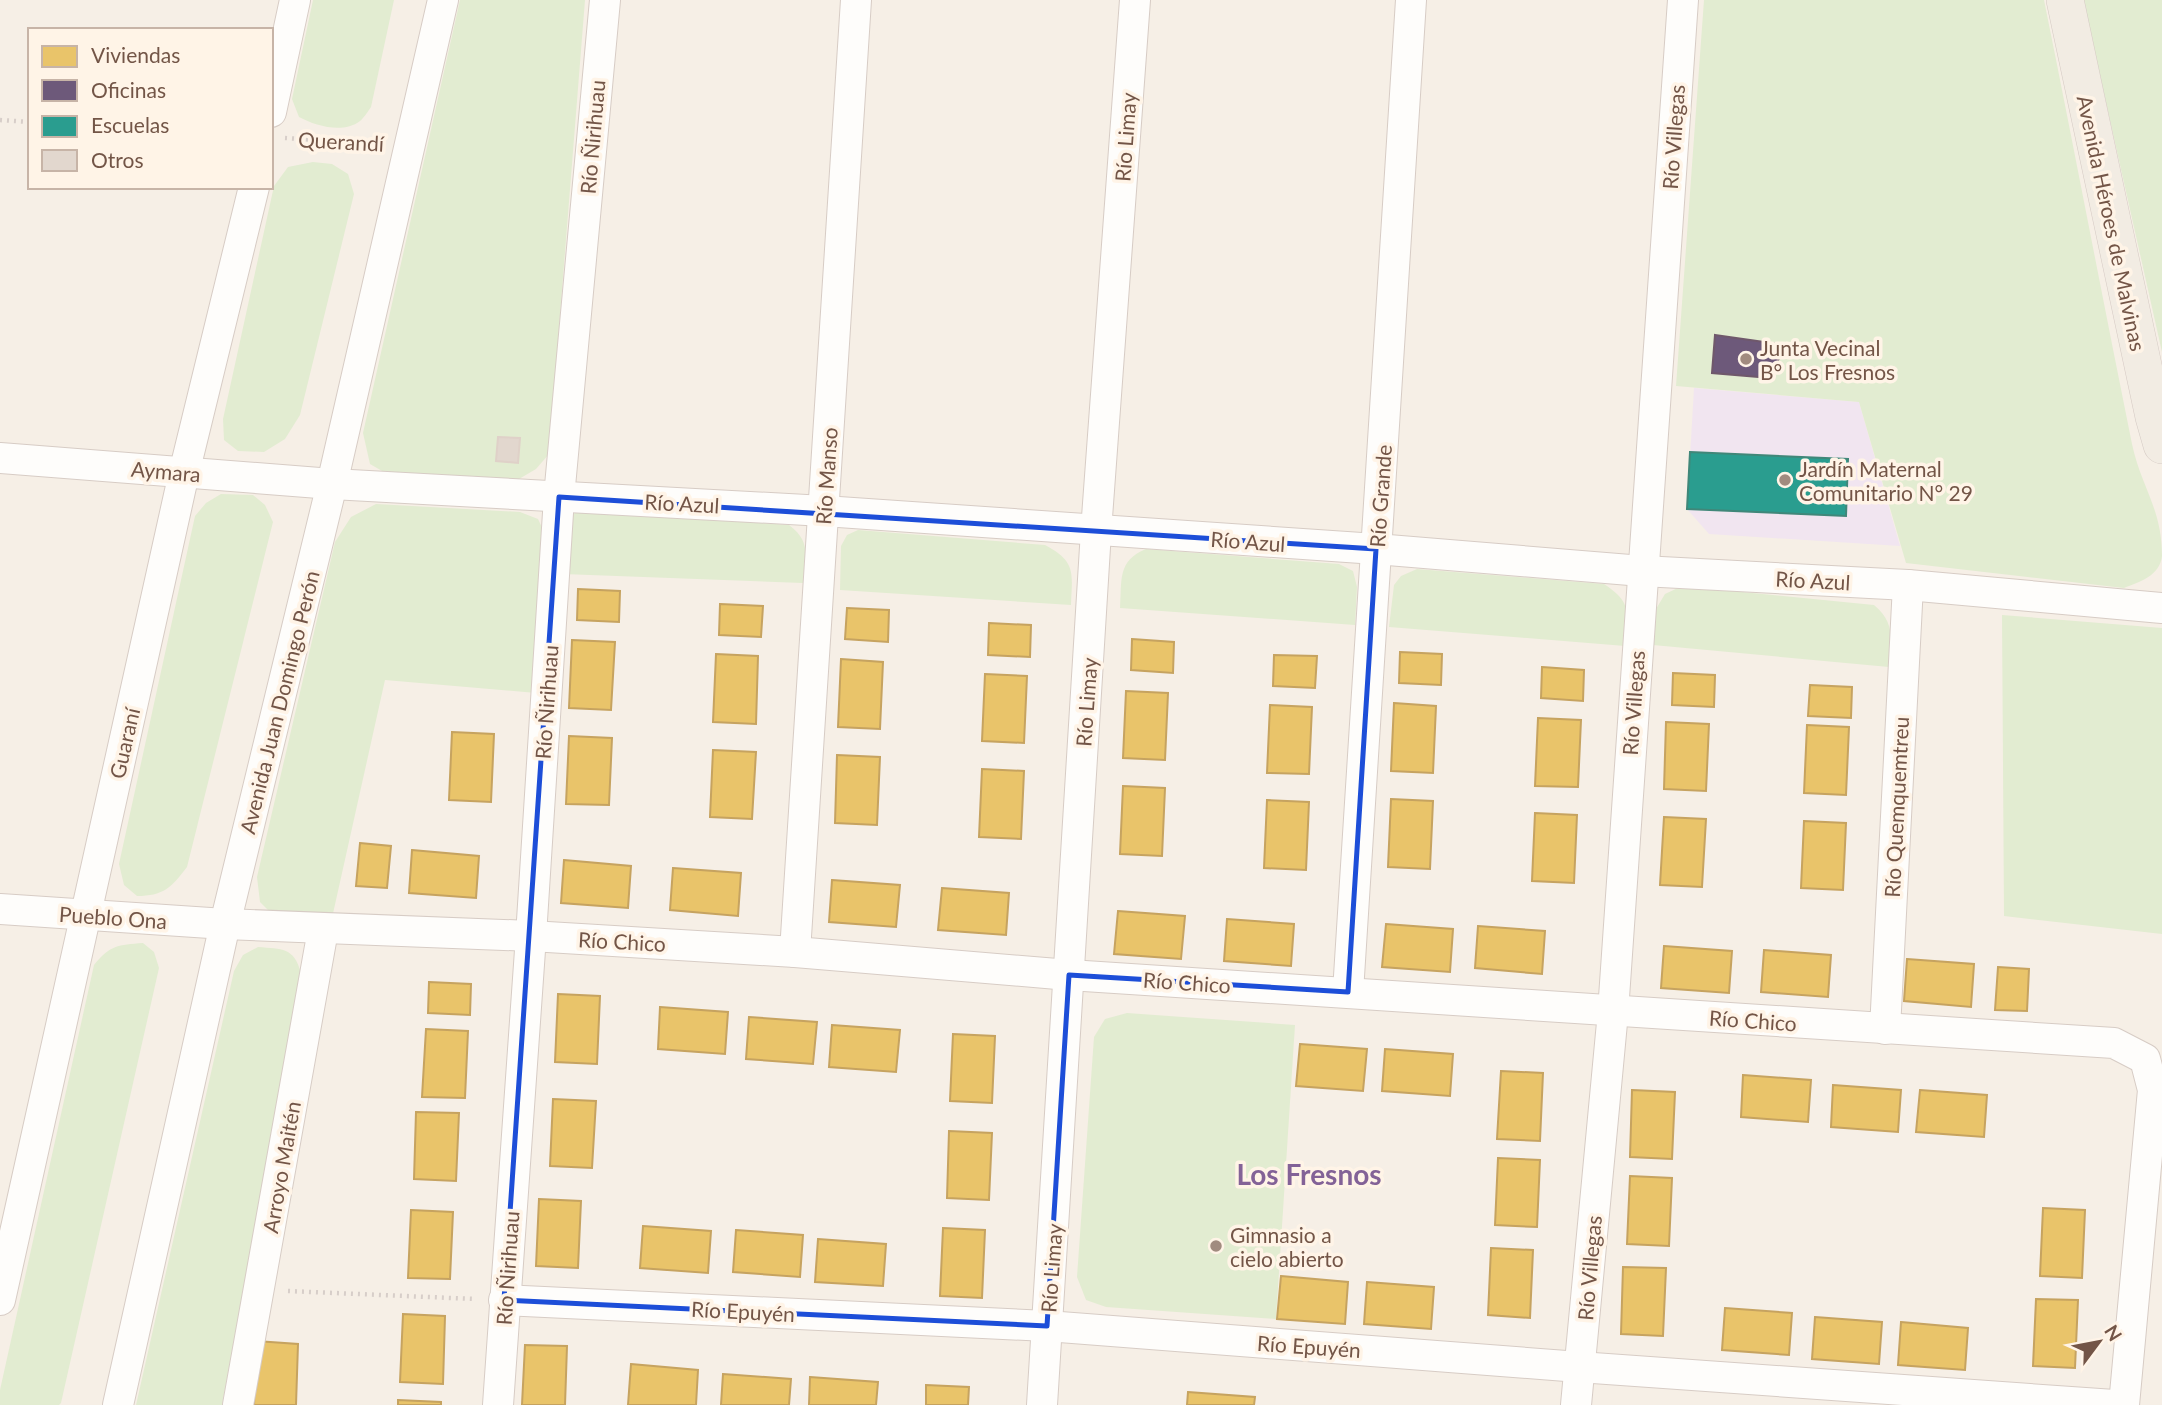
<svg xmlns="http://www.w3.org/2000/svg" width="2162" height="1405" viewBox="0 0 2162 1405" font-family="Lato,sans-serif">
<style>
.education{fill:#f1e5f0}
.green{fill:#e2ecd1}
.homes{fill:#e9c46a;stroke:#c6a360;stroke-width:2}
.offices{fill:#6d597a;stroke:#6f586b;stroke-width:2}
.schools{fill:#2a9d8f;stroke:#408779;stroke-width:2}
.building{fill:#e2d7ce;stroke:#dfd1c8;stroke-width:2}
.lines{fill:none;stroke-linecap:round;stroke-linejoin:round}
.minor-casing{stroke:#d7ccc5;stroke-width:32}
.major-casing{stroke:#d5cac4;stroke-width:38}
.path{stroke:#d7cec9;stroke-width:4.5;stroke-dasharray:2 5;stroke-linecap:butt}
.minor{stroke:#fefdfb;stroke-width:30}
.major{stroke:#f2ece3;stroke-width:37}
.marked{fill:none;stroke:#1d4ed8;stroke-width:5;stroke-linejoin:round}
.poi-dot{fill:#a18b7f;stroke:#fff4e7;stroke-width:2.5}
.labels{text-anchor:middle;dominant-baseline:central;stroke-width:7;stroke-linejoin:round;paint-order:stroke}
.street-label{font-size:21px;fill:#735547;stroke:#fff4e7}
.poi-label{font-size:21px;fill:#735547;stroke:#fff4e7;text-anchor:start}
.district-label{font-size:28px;font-weight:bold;fill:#836297;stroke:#fff4e7}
</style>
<rect width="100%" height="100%" fill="#f6efe6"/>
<!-- education -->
<path class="education" d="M1694 388 1859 402 1900 546 1709 534 1687 509Z"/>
<!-- green -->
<g class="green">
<path d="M313 0H394L371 107C368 111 364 118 360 121 343 134 316 126 299 117L292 99Z"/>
<path d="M460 0H585L549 454 536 469 519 479 389 475 370 464 363 433Z"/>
<path d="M1704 0H2044C2074 148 2102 296 2132 444 2141 487 2162 508 2162 556 2160 576 2139 582 2124 588L1906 563 1859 402 1676 386Z"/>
<path d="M2083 0H2162V352Z"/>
<path d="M313 162 332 164 348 174 354 194 300 415 285 439 264 452 238 451 224 440 223 419 274 186 288 167Z"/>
<path d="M221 494 253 495 265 505 273 522 187 867C171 888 163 896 137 896L124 885 119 864 195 516 206 503Z"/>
<path d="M376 504 520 512 538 519 546 536 536 693 385 680 332 918 272 914 260 902 257 877 335 542 351 517Z"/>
<path d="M587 510 789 525C812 542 805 557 803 583L563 574 572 514Z"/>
<path d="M858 530 1045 545C1077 562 1072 573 1071 605L840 590 841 546 847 535Z"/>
<path d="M1146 549 1339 564 1353 571 1357 587 1355 625 1120 608C1122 580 1117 561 1146 549Z"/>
<path d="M1417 569 1604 584C1634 604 1627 613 1625 646L1389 627 1394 585 1401 576Z"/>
<path d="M1682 586 1874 605C1896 623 1891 641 1889 667L1653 645 1656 609 1665 594Z"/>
<path d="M2002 615 2162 628V934L2004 916Z"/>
<path d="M143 943 154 952 159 968 61 1403 59 1405H0V1390L94 965C110 945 118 945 143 943Z"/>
<path d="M258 947C282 949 294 947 301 973L222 1405H136L234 971 243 955Z"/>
<path d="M1127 1013 1295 1025 1276 1319 1106 1307 1086 1300 1077 1277 1094 1037 1105 1019Z"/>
</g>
<!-- homes -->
<g class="homes">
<path d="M578 589 620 591 619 622 577 620Z"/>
<path d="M720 604 763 606 761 637 719 635Z"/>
<path d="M847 608 889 610 888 642 845 639Z"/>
<path d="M989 623 1031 625 1030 657 988 655Z"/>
<path d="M1132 639 1174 642 1173 673 1131 670Z"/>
<path d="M572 640 615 642 611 710 569 708Z"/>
<path d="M1400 652 1442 654 1441 685 1399 683Z"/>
<path d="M716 654 758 656 756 724 713 722Z"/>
<path d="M1274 655 1317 656 1315 688 1273 686Z"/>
<path d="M841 659 883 662 880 729 838 727Z"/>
<path d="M1542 667 1584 670 1583 701 1541 698Z"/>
<path d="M1673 673 1715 675 1714 707 1672 705Z"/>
<path d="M985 674 1027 676 1024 743 982 741Z"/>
<path d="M1810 685 1852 687 1851 718 1808 716Z"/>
<path d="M1126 691 1168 693 1165 760 1123 758Z"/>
<path d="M1394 703 1436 706 1433 773 1391 771Z"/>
<path d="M1270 705 1312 707 1309 774 1267 773Z"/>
<path d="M1538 718 1581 720 1578 787 1535 786Z"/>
<path d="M1666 722 1709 724 1706 791 1664 789Z"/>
<path d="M1807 725 1849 727 1846 795 1804 793Z"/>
<path d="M452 732 494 734 491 802 449 800Z"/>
<path d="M569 736 612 738 609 805 566 804Z"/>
<path d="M713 750 756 752 752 819 710 817Z"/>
<path d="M837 755 880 757 877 825 835 823Z"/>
<path d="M982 769 1024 771 1021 839 979 837Z"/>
<path d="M1123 786 1165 788 1162 856 1120 854Z"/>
<path d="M1391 799 1433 801 1430 869 1388 867Z"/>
<path d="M1267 800 1309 802 1306 870 1264 868Z"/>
<path d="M1535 813 1577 815 1574 883 1532 881Z"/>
<path d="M1664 817 1706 819 1702 887 1660 885Z"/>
<path d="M1804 821 1846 823 1843 890 1801 888Z"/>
<path d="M360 843 391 846 387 888 356 886Z"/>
<path d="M412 850 479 856 476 898 409 893Z"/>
<path d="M564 860 631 866 628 908 561 903Z"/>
<path d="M673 868 741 873 738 916 670 910Z"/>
<path d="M832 880 900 885 896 927 829 922Z"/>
<path d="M942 888 1009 893 1006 935 938 930Z"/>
<path d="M1118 911 1185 916 1181 959 1114 954Z"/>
<path d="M1227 919 1294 924 1291 966 1224 961Z"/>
<path d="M1386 924 1453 929 1450 972 1382 967Z"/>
<path d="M1478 926 1545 931 1542 974 1475 968Z"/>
<path d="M1664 946 1732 951 1729 993 1661 988Z"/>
<path d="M1764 950 1831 955 1828 997 1761 992Z"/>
<path d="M1907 959 1974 964 1971 1007 1904 1001Z"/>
<path d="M1998 967 2029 969 2027 1011 1995 1010Z"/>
<path d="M429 982 471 984 470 1015 428 1013Z"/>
<path d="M558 994 600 996 597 1064 555 1062Z"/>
<path d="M660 1007 728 1012 725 1054 658 1049Z"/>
<path d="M749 1017 817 1022 813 1064 746 1059Z"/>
<path d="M832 1025 900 1030 896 1072 829 1067Z"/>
<path d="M426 1029 468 1031 465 1098 422 1097Z"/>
<path d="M953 1034 995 1036 992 1103 950 1101Z"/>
<path d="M1300 1044 1367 1049 1363 1091 1296 1086Z"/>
<path d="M1385 1049 1453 1054 1450 1096 1382 1091Z"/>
<path d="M1501 1071 1543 1073 1540 1141 1497 1139Z"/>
<path d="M1743 1075 1811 1080 1808 1122 1741 1117Z"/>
<path d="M1833 1085 1901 1090 1898 1132 1831 1127Z"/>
<path d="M1632 1090 1675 1092 1672 1159 1630 1157Z"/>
<path d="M1920 1090 1987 1095 1984 1137 1916 1132Z"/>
<path d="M553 1099 596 1101 592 1168 550 1166Z"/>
<path d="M416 1112 459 1113 456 1181 414 1179Z"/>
<path d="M949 1131 992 1133 989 1200 947 1198Z"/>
<path d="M1498 1158 1540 1160 1537 1227 1495 1225Z"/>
<path d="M1630 1176 1672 1178 1669 1246 1627 1244Z"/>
<path d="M539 1199 581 1201 578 1268 536 1266Z"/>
<path d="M2043 1208 2085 1210 2082 1278 2040 1276Z"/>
<path d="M411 1210 453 1212 450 1279 408 1278Z"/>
<path d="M643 1226 711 1231 708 1273 640 1268Z"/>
<path d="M943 1228 985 1230 982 1298 940 1296Z"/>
<path d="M736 1230 803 1235 800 1277 733 1272Z"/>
<path d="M818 1239 886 1244 883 1286 815 1282Z"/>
<path d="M1491 1248 1533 1250 1530 1318 1488 1315Z"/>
<path d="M1623 1267 1666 1268 1663 1336 1621 1334Z"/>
<path d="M1281 1276 1348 1282 1345 1324 1277 1319Z"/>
<path d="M1367 1282 1434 1287 1431 1329 1364 1324Z"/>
<path d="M2036 1299 2078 1300 2075 1368 2033 1366Z"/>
<path d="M1725 1308 1792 1313 1789 1355 1722 1350Z"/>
<path d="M403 1314 445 1316 443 1384 400 1382Z"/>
<path d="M1815 1317 1882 1322 1879 1364 1812 1359Z"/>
<path d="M1901 1322 1968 1328 1965 1370 1898 1365Z"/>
<path d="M256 1341 298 1344 296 1405H254Z"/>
<path d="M525 1345 567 1346 565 1405H522Z"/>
<path d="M631 1364 698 1370 696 1405H628Z"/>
<path d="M723 1374 791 1379 789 1405H721Z"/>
<path d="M810 1377 878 1382 876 1405H809Z"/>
<path d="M926 1385 969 1387 968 1405H926Z"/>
<path d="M1188 1392 1255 1397 1254 1405H1187Z"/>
<path d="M398 1400 441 1402V1405H398Z"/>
</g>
<!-- offices -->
<path class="offices" d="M1715 335 1785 345 1770 378 1712 373Z"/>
<!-- schools -->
<path class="schools" d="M1690 452 1848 459 1846 516 1687 509Z"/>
<!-- building -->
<path class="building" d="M498 437 520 438 518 463 496 461Z"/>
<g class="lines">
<!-- minor casing -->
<g class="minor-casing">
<g id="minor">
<path d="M271 112 295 0"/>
<path d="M0 458 332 484 824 511 1376 549 1642 571 1908 585 2162 608"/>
<path d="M0 909 225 924 531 936 795 952 1069 975 2114 1043 2145 1059 2153 1090 2124 1405"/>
<path d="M795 952 856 0"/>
<path d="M1348 992 1411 0"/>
<path d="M1885 1029 1908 585"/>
<path d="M0 1300 184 473 254 187"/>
<path d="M504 1300 1047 1326 1579 1367 2114 1405"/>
<path d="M118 1405 225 924 332 484 443 0"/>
<path d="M238 1405 323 930"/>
<path d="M498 1405 531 936 559 497 605 0"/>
<path d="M1042 1405 1096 531 1135 0"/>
<path d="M1576 1405 1613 1012 1683 0"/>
</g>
</g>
<!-- major casing -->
<g class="major-casing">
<path id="major" d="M2065 0 2154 417 2162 445"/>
</g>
<!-- path -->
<g class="path">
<path d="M0 120 30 122"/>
<path d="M285 138 381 144"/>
<path d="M288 1291 475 1299"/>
</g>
<!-- minor -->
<use href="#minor" class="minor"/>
<!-- major -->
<use href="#major" class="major"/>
</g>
<!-- marked area -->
<path class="marked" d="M559 497 1376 549 1348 992 1069 975 1047 1326 504 1300Z"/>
<!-- markers -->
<g class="poi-dot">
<circle cx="1746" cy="359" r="7"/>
<circle cx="1785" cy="480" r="7"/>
<circle cx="1216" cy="1246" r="7"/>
</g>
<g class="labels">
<!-- street labels -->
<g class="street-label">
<text transform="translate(592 137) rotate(-85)">Río Ñirihuau</text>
<text transform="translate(1125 137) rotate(-86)">Río Limay</text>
<text transform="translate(1673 137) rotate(-86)">Río Villegas</text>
<text transform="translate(341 141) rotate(3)">Querandí</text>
<text transform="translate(2112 223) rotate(78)">Avenida Héroes de Malvinas</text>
<text transform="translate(166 471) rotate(5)">Aymara</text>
<text transform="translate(826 476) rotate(-86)">Río Manso</text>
<text transform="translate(1380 496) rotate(-86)">Río Grande</text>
<text transform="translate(682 503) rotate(3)">Río Azul</text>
<text transform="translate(1248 541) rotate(4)">Río Azul</text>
<text transform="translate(1813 580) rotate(3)">Río Azul</text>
<text transform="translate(279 702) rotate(-76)">Avenida Juan Domingo Perón</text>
<text transform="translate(546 702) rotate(-86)">Río Ñirihuau</text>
<text transform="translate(1086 702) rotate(-86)">Río Limay</text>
<text transform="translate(1633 703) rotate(-86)">Río Villegas</text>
<text transform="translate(124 743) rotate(-77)">Guaraní</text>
<text transform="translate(1896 807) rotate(-87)">Río Quemquemtreu</text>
<text transform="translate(113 917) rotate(4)">Pueblo Ona</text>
<text transform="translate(622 941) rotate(3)">Río Chico</text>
<text transform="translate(1187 982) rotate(4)">Río Chico</text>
<text transform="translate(1753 1020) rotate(4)">Río Chico</text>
<text transform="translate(281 1167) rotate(-80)">Arroyo Maitén</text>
<text transform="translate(507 1268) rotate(-86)">Río Ñirihuau</text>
<text transform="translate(1051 1268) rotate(-86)">Río Limay</text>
<text transform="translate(1589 1268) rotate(-85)">Río Villegas</text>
<text transform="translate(743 1311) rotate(3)">Río Epuyén</text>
<text transform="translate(1309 1346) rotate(4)">Río Epuyén</text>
</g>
<!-- poi labels -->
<g class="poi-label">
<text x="1760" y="347">Junta Vecinal<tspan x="1760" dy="24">B° Los Fresnos</tspan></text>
<text x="1799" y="468">Jardín Maternal<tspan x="1799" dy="24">Comunitario N° 29</tspan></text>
<text x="1230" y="1234">Gimnasio a<tspan x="1230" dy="24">cielo abierto</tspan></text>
</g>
<!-- district labels -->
<g class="district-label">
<text x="1309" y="1174">Los Fresnos</text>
</g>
</g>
<!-- legend -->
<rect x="28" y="28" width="245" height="161" fill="#fff4e7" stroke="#c7b4a7" stroke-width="2"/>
<rect x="42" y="46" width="35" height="21" fill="#e9c46a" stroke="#c7b4a7" stroke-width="2"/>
<text x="91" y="63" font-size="21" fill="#735547">Viviendas</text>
<rect x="42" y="80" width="35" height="21" fill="#6d597a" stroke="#c7b4a7" stroke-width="2"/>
<text x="91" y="98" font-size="21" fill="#735547">Oficinas</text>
<rect x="42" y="116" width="35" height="21" fill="#2a9d8f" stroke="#c7b4a7" stroke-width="2"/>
<text x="91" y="133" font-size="21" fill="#735547">Escuelas</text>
<rect x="42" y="150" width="35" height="21" fill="#e2d7ce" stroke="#c7b4a7" stroke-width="2"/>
<text x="91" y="168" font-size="21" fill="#735547">Otros</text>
<!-- north arrow -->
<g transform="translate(2099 1342) rotate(58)" stroke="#fff4e7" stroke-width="5" paint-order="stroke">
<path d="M0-5L12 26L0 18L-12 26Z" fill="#735547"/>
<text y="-10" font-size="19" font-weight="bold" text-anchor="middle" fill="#735547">N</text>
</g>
</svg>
